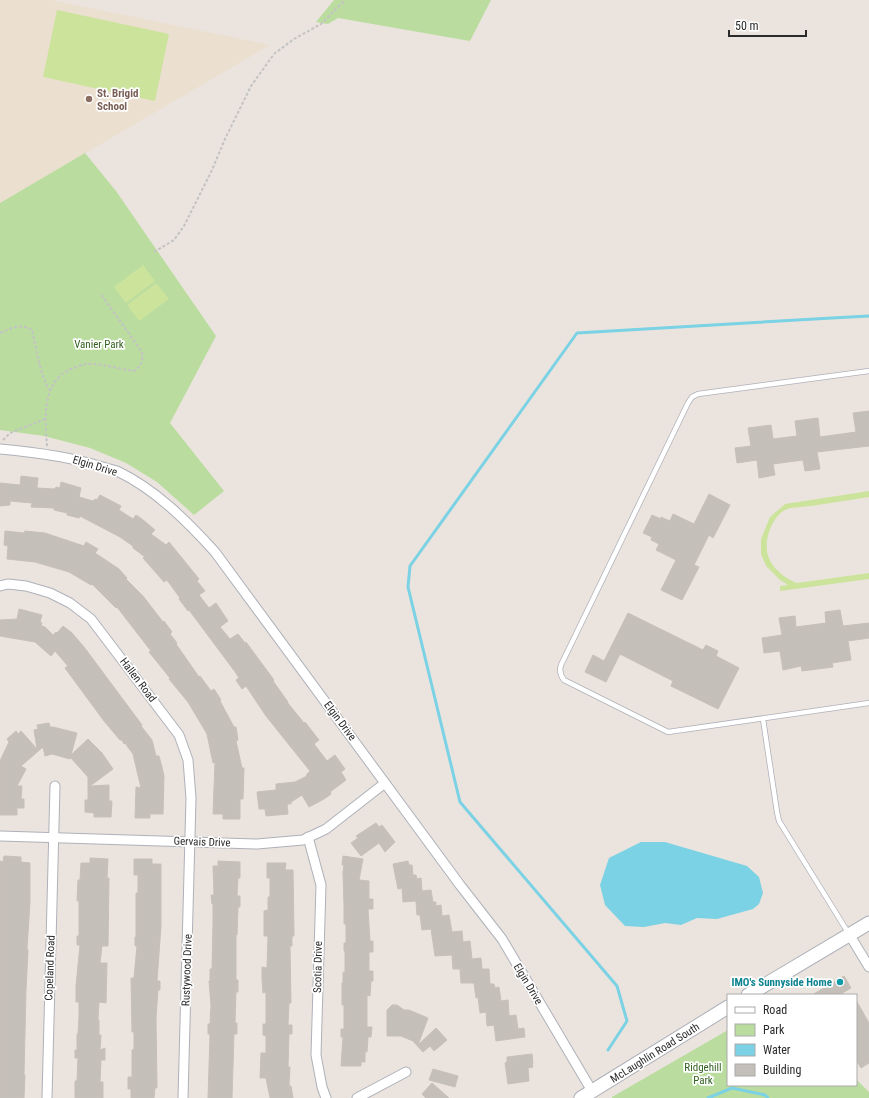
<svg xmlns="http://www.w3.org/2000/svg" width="869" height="1098" viewBox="0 0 869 1098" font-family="'Roboto Condensed',sans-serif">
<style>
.education{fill:#ebdfcf}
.green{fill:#badd9f}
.pitch{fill:#cce39c}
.water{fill:#7ad2e4}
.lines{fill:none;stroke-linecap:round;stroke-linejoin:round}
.stream{stroke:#7ad2e4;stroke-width:3}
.building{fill:#c4bfb9;stroke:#c6c0b8}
.lane-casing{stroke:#aeb1ba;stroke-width:6}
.street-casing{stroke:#aeb1ba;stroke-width:11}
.secondary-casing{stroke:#aeb1ba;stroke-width:15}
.path{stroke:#c3c3c3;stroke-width:2;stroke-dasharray:3 2;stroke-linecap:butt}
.lane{stroke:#fff;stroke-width:4.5}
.street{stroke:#fff;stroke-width:9}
.secondary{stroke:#fff;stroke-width:13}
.education-dot{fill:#8d6e63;stroke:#fff;stroke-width:1.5}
.culture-dot{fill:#0f9aa8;stroke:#fff;stroke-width:1.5}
.labels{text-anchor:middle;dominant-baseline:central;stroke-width:3.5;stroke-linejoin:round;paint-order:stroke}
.education-label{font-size:11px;font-weight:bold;fill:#785e54;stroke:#fff;text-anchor:start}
.park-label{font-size:11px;fill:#346121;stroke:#fff}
.street-label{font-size:11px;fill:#2a2a2a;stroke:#fff}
.culture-label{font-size:11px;font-weight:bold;fill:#0d838f;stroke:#fff;text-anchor:end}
</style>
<rect width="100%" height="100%" fill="#ebe4de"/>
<!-- education -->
<path class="education" d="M0 0H51L270 45 0 203Z"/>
<!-- green -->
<g class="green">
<path d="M334 0H491L470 41 338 18 328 24 316 22Z"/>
<path d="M85 153 116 191 216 336 170 423 224 491 194 515 157 482 126 463 90 448 44 436 0 430V203Z"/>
<path d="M728 1030V1085H856V1079L869 1092V1098H612V1097Z"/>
</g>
<!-- pitch -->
<g class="pitch">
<path d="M57 10 169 34 155 101 43 77Z"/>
<path d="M143 265 155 281 126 303 114 287Z"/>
<path d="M156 283 169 299 139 321 127 305Z"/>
<path d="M869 491V497C850 500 831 503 811 506 804 507 794 507 787 509 773 515 765 537 767 551 769 566 784 578 797 583L869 573V579L780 591V586L788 585 780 580 766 566 761 554V539L770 517 785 504Z"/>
</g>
<!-- water -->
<path class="water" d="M641 842H665L747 866 759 877 763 893 759 904 753 909 717 919 697 918 681 925 665 923 644 927 625 926 605 905 600 885 609 858Z"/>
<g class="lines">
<!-- stream -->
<g class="stream">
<path d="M608 1050 627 1021 617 986 460 802 408 587 410 566 577 333 832 318 869 316"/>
<path d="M708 1098 732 1088 765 1095 768 1098"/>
</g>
</g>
<!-- building -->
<g class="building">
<path d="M869 411V446L817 452 820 469 805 471 803 460 773 464 775 475 759 478 757 460 737 463 735 448 751 446 748 428 771 425 773 439 797 436 795 421 818 418 820 437 856 432 853 413Z"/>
<path d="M21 476 38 478 37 488 55 489 56 487 60 488 61 482 81 488 79 497 93 501 95 499 97 500 100 495 121 506 119 510 133 519 136 515 142 519 155 530 151 534 166 545 169 542 199 579 197 581 205 591 199 595 209 608 216 603 228 621 220 627 230 639 238 634 245 643 246 642 274 680 273 681 288 702H287L304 723 305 722 319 740 314 744 327 761 335 755 345 769 341 772 346 780 330 792 331 794 324 799 309 807 302 795 291 802V804H287L288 814 266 816 265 809H259L257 792 276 790V784L295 782 307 776 306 775 310 771 266 716 246 686 242 689 236 680 239 678 236 673 189 610 188 611 179 599 180 598 167 580 164 582 143 558 145 557 133 548V546L120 537 80 516 79 518 67 515V513L54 510V508L31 507 32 503 10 501V505L0 506V483L20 485Z"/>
<path d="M709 494 730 505 713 538 709 535 694 565 699 567 682 600 661 590 676 560 656 550 659 544 651 540 652 537 643 533 652 515 661 519V517L670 521 673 514 694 524Z"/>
<path d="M5 531 24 533 25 531 45 533 84 546 86 542 98 549 95 553 119 569 127 578 126 579 143 596 163 622 164 621 172 632 170 634 177 643 176 644 199 677 200 676 211 691 214 689 221 700 220 701 234 727H236L238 740 236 741 242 768H244L243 799H240V819H223V814H213L215 762 213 763 207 734 188 702 169 679 170 678 149 652 151 651 117 607 116 608 92 584 91 585 69 572 35 562 7 559 8 546 4 545Z"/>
<path d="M19 609 42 615 40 622 42 623 41 626 45 627 53 635 56 632 57 633 63 626 72 633 84 647 142 725 141 726 152 740 156 756H159L162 767 164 776 163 814H150V818H135L136 787 141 788 133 754 125 743 124 744 122 740H120L104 721 65 668 68 666 55 651 51 656 35 642 0 636V620L17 619Z"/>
<path d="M840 610 843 626 869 623V638L848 641 851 660 832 663 833 667 802 671 801 666 783 670 780 651 764 653 762 638 782 635 779 618 795 616 796 627 826 623 825 612Z"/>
<path d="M628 613 703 650 706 645 718 651 716 656 739 668 718 709 671 686 673 681 620 654 606 682 585 672 593 655 604 661Z"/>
<path d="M49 723 50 727H53L77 733 71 755 88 739 102 753 113 769 90 786 109 785V801H112L111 817H94V813L85 812V800H88V777L70 757V759L52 754 45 756 43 747 21 766 26 769 17 786H22L21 799H24V808H17V815H0V761L9 742 7 739 16 731 18 734 21 731 37 749 34 730 38 729 37 725Z"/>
<path d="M376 823 379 827 382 825 395 842 385 852 379 843 361 856 351 843 358 838 356 836Z"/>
<path d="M4 856 21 857V862L30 863V902L27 949 28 950 26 990 24 1075H25L24 1098H0V861L3 862Z"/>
<path d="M343 856 363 859 359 880 369 881V899H373V909H368L370 941H373V952H369V971H373V981H371L370 996 367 995V1027H372L371 1037H368L367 1052H365V1062H361V1066H341L343 1037H341V1029H344V1005H342V983H343V972L345 973V951H344V943H346V924H344V906L343 873 344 865H342Z"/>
<path d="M90 858 108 859 107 878H109L108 946H102L100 963H107L106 1003 99 1002 98 1020H99V1035H101L100 1050 105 1048V1060H101L100 1082H103V1098H75V1081H77L78 1058H75V1050H77V1034H78L79 1017V1002H76V986L80 945H77V936H79V901H77L78 880H80L81 863H90Z"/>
<path d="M134 859H152V864H161V926L157 981H160V990H158L156 1018 157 1088H155L154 1098H131V1089H128V1077H132V1050L134 1049V1032H132L131 978H134L137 946H135V937H136V893H138V875H134Z"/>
<path d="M218 861 240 862V878H238L237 896H240V907H238L237 935H236V980H238V992H236L235 1023H237V1034H234L232 1098H208L210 1034H208V1024H210L211 1005 209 981H210V969H212L213 924V904H212L211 895H214L213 866H218Z"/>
<path d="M408 861 409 865H412L413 875H416L417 879 421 878 422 891 431 890 433 902H436V906L441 905 442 916 449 915 452 932 462 931 463 942 470 941 472 959 481 958 482 969H489L490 984H494L495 988 499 987 501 1001 508 1000 509 1016 516 1015 518 1029 524 1028 525 1037 496 1041 494 1025 487 1026 486 1012 480 1013 478 997 476 998 474 983H461L460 969H453L452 955 435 956 431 929 422 930 420 915H417L416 901 403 902 402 888 398 889 393 864Z"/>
<path d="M267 863H286L285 870H293L294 936H292V946H290L291 1003H289L288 1025H292V1034H289L288 1067H290L289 1086H291L293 1098H270L266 1078H260L261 1053H266V1036L263 1035V1024H266V992L263 993 262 979V967L267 968 268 936H264V911L268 910V897H270V878H267Z"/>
<path d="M844 976 851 988 839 995H812Z"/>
<path d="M856 1000 869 1023V1063L861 1068 856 1060Z"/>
<path d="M392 1005H397L404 1010H409L428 1018 418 1045 436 1028 447 1040 434 1051 430 1046 423 1052 413 1041 401 1036H387V1010Z"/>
<path d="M532 1054 533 1063H532L533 1067 528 1068 529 1081 508 1084 505 1063 507 1062V1057Z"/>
<path d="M433 1069 458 1076 455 1087 429 1080Z"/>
<path d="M432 1083 449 1098H426L422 1094Z"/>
</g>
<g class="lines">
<!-- lane casing -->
<g class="lane-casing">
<g id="lane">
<path d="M869 371 698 394 692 397 688 403 561 665C559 671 560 675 564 680L668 732 869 703"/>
<path d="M763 719 777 812 779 821 849 934"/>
</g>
</g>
<!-- street casing -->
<g class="street-casing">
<g id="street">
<path d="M0 449C33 452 67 456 99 466 105 468 111 469 117 471 155 489 187 521 215 552L460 885 502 939 592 1091"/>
<path d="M0 586 8 584 26 586 50 593 70 603 91 619 179 735 188 760 191 798 183 1098"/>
<path d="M0 836 257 844 303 840 326 829 385 783"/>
<path d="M308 837 321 885 316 1055 322 1087 326 1098"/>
<path d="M849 934 869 967"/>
<path d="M47 1098 55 786"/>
<path d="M357 1098 406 1072"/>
</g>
</g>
<!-- secondary casing -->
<g class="secondary-casing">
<g id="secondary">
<path d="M748 995 869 923"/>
<path d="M581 1098 728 1007"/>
</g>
</g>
<!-- path -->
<g class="path">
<path d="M154 252 174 240 184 226 212 170 225 139 251 86 274 54 294 39 321 24 345 0"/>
<path d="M0 333C12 328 20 323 32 330 37 352 39 370 49 390"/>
<path d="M3 440 10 433 45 419"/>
<path d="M47 446C45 419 41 382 71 369 75 368 81 365 85 364 102 363 118 369 134 371 142 365 143 361 142 352L100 293"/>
</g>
<!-- lane -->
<use href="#lane" class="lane"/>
<!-- street -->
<use href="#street" class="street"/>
<!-- secondary -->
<use href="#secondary" class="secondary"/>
</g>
<!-- markers -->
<circle class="education-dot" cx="89" cy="99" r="4"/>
<circle class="culture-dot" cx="840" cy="982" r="4"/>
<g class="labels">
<!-- education labels -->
<g class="education-label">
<text x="97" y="93">St. Brigid<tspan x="97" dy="13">School</tspan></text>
</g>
<!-- park labels -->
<g class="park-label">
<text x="99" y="344">Vanier Park</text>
<text x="703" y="1067">Ridgehill<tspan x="703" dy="13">Park</tspan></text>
</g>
<!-- street labels -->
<g class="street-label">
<text transform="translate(95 466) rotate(17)">Elgin Drive</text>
<text transform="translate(138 680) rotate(53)">Hallen Road</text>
<text transform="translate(340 721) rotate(53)">Elgin Drive</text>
<text transform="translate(202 842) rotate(2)">Gervais Drive</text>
<text transform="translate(318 967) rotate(-89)">Scotia Drive</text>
<text transform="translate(50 968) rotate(-88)">Copeland Road</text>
<text transform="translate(187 970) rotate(-88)">Rustywood Drive</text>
<text transform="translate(528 984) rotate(59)">Elgin Drive</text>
<text transform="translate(655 1053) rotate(-32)">McLaughlin Road South</text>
</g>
<!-- culture labels -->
<g class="culture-label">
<text x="832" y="982">IMO's Sunnyside Home</text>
</g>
</g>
<!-- legend -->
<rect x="727" y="994" width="130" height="92" fill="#ffffff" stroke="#aaaaaa"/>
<rect x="735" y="1007" width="20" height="6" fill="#ffffff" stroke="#aaaaaa"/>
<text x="763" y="1014" font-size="12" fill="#2a2a2a">Road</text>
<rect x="735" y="1024" width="20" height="12" fill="#badd9f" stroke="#aaaaaa"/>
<text x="763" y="1034" font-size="12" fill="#2a2a2a">Park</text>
<rect x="735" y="1044" width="20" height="12" fill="#7ad2e4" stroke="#aaaaaa"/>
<text x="763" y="1054" font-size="12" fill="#2a2a2a">Water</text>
<rect x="735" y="1064" width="20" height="12" fill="#c4bfb9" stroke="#aaaaaa"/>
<text x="763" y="1074" font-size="12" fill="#2a2a2a">Building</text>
<!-- scale -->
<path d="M729 30v6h77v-6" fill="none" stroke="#2a2a2a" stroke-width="2"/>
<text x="735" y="30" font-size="12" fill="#2a2a2a" stroke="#ffffff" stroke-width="3" paint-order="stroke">50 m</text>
</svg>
